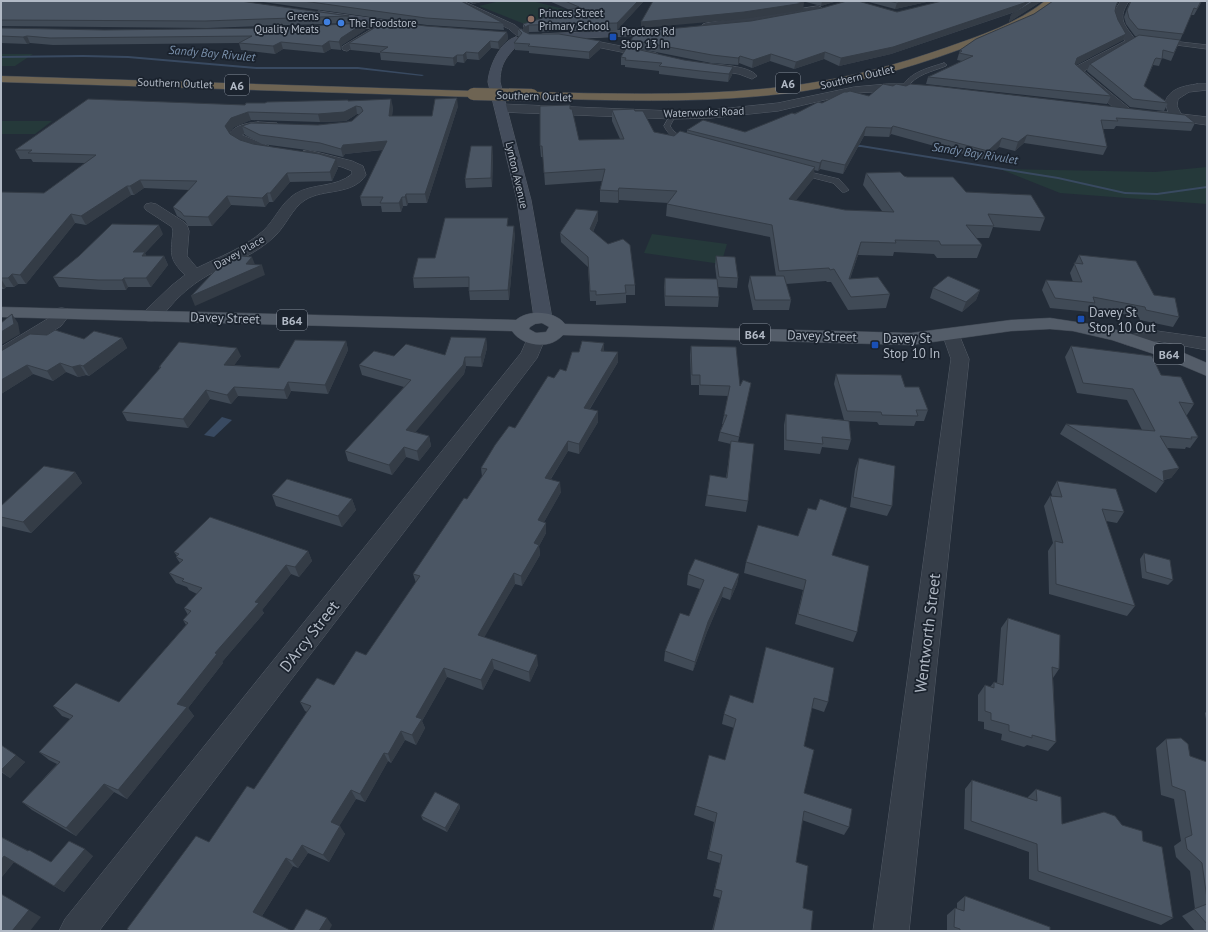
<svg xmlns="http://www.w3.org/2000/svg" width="1208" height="932" viewBox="0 0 1208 932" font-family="'PT Sans',sans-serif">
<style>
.green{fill:#25393a}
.water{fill:#394a61}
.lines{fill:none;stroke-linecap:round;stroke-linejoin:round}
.stream{fill:#394a61;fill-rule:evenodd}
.lane-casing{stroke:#545c67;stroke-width:1}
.street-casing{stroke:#545c67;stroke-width:1}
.secondary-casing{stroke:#545c67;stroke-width:1}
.primary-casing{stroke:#3f4752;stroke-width:1}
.highway-casing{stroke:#414954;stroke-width:1}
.lane{fill:#363e49;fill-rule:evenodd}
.street{fill:#363e49;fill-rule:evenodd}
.secondary{fill:#444d5c;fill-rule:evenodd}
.primary{fill:#545d69;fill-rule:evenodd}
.highway{fill:#6e6453;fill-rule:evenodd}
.highway-bridge-casing{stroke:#414954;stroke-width:13;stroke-linecap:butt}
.highway-bridge{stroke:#6e6453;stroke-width:12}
.wall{fill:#404a56}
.shaded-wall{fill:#343c46}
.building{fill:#4b5664;stroke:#343c46}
.education-dot{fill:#8d6e63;stroke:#1b232e;stroke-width:1.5}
.shop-dot{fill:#3f7fe0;stroke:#1b232e;stroke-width:1.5}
.transit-dot{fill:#1a4fb4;stroke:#1b232e;stroke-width:1.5}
.labels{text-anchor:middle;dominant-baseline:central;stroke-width:3.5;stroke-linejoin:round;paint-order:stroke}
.far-poi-label{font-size:11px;fill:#b1b9c5;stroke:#1b232e;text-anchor:start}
.far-street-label{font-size:11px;fill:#b1b9c5;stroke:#1b232e}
.far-water-label{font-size:12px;font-style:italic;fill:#7a90ab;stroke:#1b232e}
.shield{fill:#1b232e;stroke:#848c98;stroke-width:1}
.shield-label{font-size:12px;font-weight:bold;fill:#b1b9c5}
.poi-label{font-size:13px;fill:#b1b9c5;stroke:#1b232e;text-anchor:start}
.street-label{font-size:13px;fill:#b1b9c5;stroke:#1b232e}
.near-street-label{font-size:16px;fill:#b1b9c5;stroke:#1b232e}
</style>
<rect width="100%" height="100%" fill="#232c38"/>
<!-- green -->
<g class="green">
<path d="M500 1H532L568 10 527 25 479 6Z"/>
<path d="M1 54H33L15 66H1Z"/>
<path d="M1 121H52L35 134H1Z"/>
<path d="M1207 167V204L1060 193 1000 169 1155 172Z"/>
<path d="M652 234 727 244 721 264 644 253Z"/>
</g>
<!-- water -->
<path class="water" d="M222 417 232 420 214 437 204 435Z"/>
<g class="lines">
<!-- stream -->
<g class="stream">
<path d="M83 55 128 56 256 67H358L424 75 422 76 358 69H256L128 58 83 57 1 58V56Z"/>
<path d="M849 145H861L1058 177 1125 192 1157 193 1207 186V188L1157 195 1125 194 1058 179 861 147H850L848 146Z"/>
</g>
<!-- lane casing -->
<g class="lane-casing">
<g id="lane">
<path d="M1163 40 1207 45V49L1161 43V41Z"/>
<path d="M944 63 947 65 946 66C931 72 916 74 907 88L902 87C910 72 928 68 944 63Z"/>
<path d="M671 114 676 115 670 126C675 134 682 137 690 141V143C680 145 668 135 664 126Z"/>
<path d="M794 169H797L839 179 849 190 845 192H842L833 183 794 173Z"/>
</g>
</g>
<!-- street casing -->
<g class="street-casing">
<g id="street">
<path d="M452 1H463L515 25 524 33 522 35H516L509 29Z"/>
<path d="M1121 1H1129C1117 19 1124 24 1135 39V42L1084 71 1129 108 1131 111 1129 114H1121L1073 72 1075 67 1125 41C1116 25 1107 19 1121 1Z"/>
<path d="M818 6 821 7 823 9 821 11 766 21 709 28 704 31 699 28 703 24 706 23Z"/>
<path d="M385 21 388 22 390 24 388 26 377 27 381 30 379 32 347 51 343 50 342 48 343 46 373 28 334 31 329 28 334 25Z"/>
<path d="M570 36 656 53 661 56 656 59 567 41 565 39Z"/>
<path d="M703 63C717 65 749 65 757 76L752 79 739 74 699 68 698 66Z"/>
<path d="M888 84H910L916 87 910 90 854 93 778 111 711 118 673 119 501 112 497 111 495 108 497 105 501 104 673 111 711 110 778 103 854 87Z"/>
<path d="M1197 84H1207V90L1189 92 1178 99 1177 106 1181 114 1207 117V125L1157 118 1155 115 1157 112H1168L1165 102C1170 88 1184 86 1197 84Z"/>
<path d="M258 122 277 123 279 126 277 129C265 132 253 126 242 135L269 146 270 149 269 152H259L232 140 229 134C235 125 247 123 258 122Z"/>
<path d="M308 150 352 161 363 166 366 175C352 196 324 188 305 200 292 208 286 226 274 237 257 253 235 262 214 272 200 279 188 288 177 299 171 305 163 316 156 320 151 322 148 321 144 320L141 316 144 312 171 286 185 275C168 258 171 253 173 231L172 227 146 210 144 207 146 204 151 203 156 204 184 222 187 225 189 231 187 256 197 268C219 257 244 248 263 231 275 220 281 203 295 194 312 183 336 188 352 174V171L342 167 303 157 301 154 303 151Z"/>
<path d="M62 308 68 309 71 313 61 326 8 359 1 361V347L49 318 56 309Z"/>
<path d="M952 331 958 332 969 359 909 931H873L951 359 943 336 946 332Z"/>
<path d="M1157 331 1207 338V350L1157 341 1131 346 1124 344 1122 340 1124 336Z"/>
<path d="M536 333 543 335 545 339 537 358 99 931H59L65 919 521 353 529 335Z"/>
</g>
</g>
<!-- secondary casing -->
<g class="secondary-casing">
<g id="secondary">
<path d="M319 11 412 24 417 27 412 30 316 16 314 14Z"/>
<path d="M664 29 667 30 669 32 667 34 542 40 537 37 542 34Z"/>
<path d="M516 37 521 40C509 56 500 60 500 82L531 200 552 318 549 322 543 323 537 322 534 318 517 200 488 82C489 67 500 41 516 37Z"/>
</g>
</g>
<!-- primary casing -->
<g class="primary-casing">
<path id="primary" d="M1 307 516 320C529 309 555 311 565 324L911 333 1011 320 1050 318 1096 325 1125 332 1170 347 1207 363V376L1157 355 1112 340 1073 331 1050 329 1011 331 911 345 563 335C550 350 523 347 512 331L1 317ZM542 323 549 327 546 332 536 333 529 329 530 327 535 324Z"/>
</g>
<!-- highway casing -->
<g class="highway-casing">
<g id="highway">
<path d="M1045 1H1055C1040 20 1004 32 982 41 924 64 865 81 804 91 714 104 623 101 532 98L528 97 526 95 528 93 532 92C623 94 714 97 804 84 852 77 899 64 945 48 979 36 1016 24 1045 1Z"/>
<path d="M1 76 473 91 477 92 479 94 477 96 473 97 1 82Z"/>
</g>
</g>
<!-- lane -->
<use href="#lane" class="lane"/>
<!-- street -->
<use href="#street" class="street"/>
<!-- secondary -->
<use href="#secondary" class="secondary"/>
<!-- primary -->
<use href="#primary" class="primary"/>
<!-- highway -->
<use href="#highway" class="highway"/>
<!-- highway-bridge casing -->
<g class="highway-bridge-casing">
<path id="highway-bridge" d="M473 94 532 95"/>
</g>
<!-- highway-bridge -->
<use href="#highway-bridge" class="highway-bridge"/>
</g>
<!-- wall -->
<g class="wall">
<path d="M1 1 349 16 350 23 207 28 1 26Z"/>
<path d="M256 1H461L503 23 504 30 427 25Z"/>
<path d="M466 1H485L473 4Z"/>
<path d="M549 1H644L617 30 529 32 527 34H529L600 41V49L589 59 529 53V51L515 50 514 43 519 37 518 36V29L523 32V24L570 10Z"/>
<path d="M802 1H837L821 6Z"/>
<path d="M865 1H931L895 9Z"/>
<path d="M942 1H1042L1009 22 1011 15 1015 12 891 54 839 66 824 59 794 69 770 61 752 68 739 63 738 65 711 63 631 47V40L751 21 822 8 897 12Z"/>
<path d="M1053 1H1119L1115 8V11L1118 20 1126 34 1123 40 1076 65 1111 96 1107 104 926 84 928 77 962 61 957 60 960 50 1034 14Z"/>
<path d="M1130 1H1202L1194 15H1191L1171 61 1162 58 1159 66 1153 65 1144 86 1168 103 1164 111 1130 107 1087 71 1090 64 1138 36H1135L1126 24 1124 17Z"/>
<path d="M426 26 507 32 508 39 499 49 491 48 479 60 467 59 464 63 457 62 454 66 381 60 380 53 351 50 349 43Z"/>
<path d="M1 28 104 30H365L342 45 341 50 331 49 324 53 283 49 275 54 241 50 239 43 53 45 30 43 27 44 1 43Z"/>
<path d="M627 47 732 75 728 82 700 79 659 74V71L625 67V65H621V57Z"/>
<path d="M893 86H906L1195 123 1191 131 1116 126 1114 129H1103L1107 147 1103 155 1024 143 1015 151 999 147 985 160 891 134 889 137 864 136 843 174 820 169 818 171 814 170 813 179 795 201 845 210 882 211 863 185 866 173 904 176 966 192 1045 218 1040 231 993 227 989 238H976L982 245 977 258H937L934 254 894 252 893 256 858 255 850 279 890 294 886 308 848 310 831 282H827L826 281 786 284 791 300 789 310H753L748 286 750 276H776L770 237 666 216 667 204 668 203 619 200 618 203 600 202V190L602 181 545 185 543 157H541L540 146 579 140 620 139 612 121V110L635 111 654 132 674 136 687 133V130L745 132 822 103 869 96Z"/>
<path d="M349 101 393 107 392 116H432L458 106 427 203H408L407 206H403L401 212H382L381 206H362L360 197 383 150 345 154 343 157 322 152 262 144 245 135 242 126 318 125 347 122 352 121 359 114H357L346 121 320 122 251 120 234 127 229 132 230 134 240 140 338 168 332 181 290 182 273 202H269L265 207 231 205 212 226H188L185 221 177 216 173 207 189 190 144 188 134 195H131L86 225 75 223 26 284H18L14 287H6L4 289H1V192L44 193 85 163 33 162 31 159H20L15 150 245 105 265 103Z"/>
<path d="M493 155 492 187 466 188 465 179Z"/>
<path d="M598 211V220L593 232 635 285V295H626V303L596 305V301H590L588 267 561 242 560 233Z"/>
<path d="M508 226 515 234 509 300H470L469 291V287L414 288 413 278 435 258Z"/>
<path d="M163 234 145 253 146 256H164L168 265 151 287H128L126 290H103L59 287 53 277Z"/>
<path d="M1079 255 1154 295 1179 317 1173 327 1140 320 1139 317 1092 308 1090 312 1050 308 1042 290 1046 280 1073 282 1070 273Z"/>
<path d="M716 256 738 278 737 288 718 287 719 297 718 307 665 306 664 287 665 278 717 282 715 266Z"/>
<path d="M933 288 980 290 976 300 962 312 930 298Z"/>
<path d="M122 338 127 348 89 376 86 375 78 377 66 372 53 381 33 374 1 394V351L84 339Z"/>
<path d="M486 338 487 348 482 367 466 366 464 374 415 432 429 436 431 446 419 461 406 457 392 475 348 461 345 451 404 387 362 375 359 365 394 356 445 355Z"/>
<path d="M346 341 348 350 328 394 291 391 287 399 238 396 231 404 210 399 188 428 127 421 122 412 160 369 159 367 241 356 234 365 279 368Z"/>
<path d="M604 343V351L618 362 590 409 598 411V422L579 454 568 451 551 479 561 492 544 522 546 523V533L539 546 540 555 522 586 515 584 484 637 538 665 530 682 494 669 483 690 447 677 422 721 425 728 416 745 405 740 391 763 388 761 365 802 356 799 339 826 345 834 329 862 308 853 298 868 293 866 262 916 130 931 209 842 254 789 307 712 305 711 300 702 334 685 366 655 416 583 413 574 467 499 482 477 481 468 515 428 554 378 566 371 579 352Z"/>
<path d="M691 346 740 386 751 383 738 442 748 501 746 512 705 506 710 475 726 478 731 444 718 441 720 432 723 424H722L724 415 728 396 699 395V385H691L690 355Z"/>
<path d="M1071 346 1161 375 1194 404 1187 415H1185L1198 437 1190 448 1186 447 1185 449 1167 448 1179 468 1171 478 1164 480V482L1156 493 1060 434 1066 424 1142 430 1127 400 1077 393 1065 357Z"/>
<path d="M836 374 905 387 928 410 924 421H916L914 426 879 425 877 422 849 421 851 440 848 450 822 447 820 454 784 450V425L786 414 844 420 834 384Z"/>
<path d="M859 458 892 506 887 516 850 507 855 469Z"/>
<path d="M75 472 82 483 31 533 1 526V506Z"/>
<path d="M1057 481 1124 512 1117 523 1106 521 1135 606 1127 616 1049 594 1048 551 1053 543 1044 506 1050 496H1052L1051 492Z"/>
<path d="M272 495 352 499 356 510 342 527 276 506Z"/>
<path d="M308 551 312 561 299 577 291 574 262 610 264 613 222 662 223 663 188 708 194 716 127 799 114 792 76 836 32 810 22 802 57 764 49 760 39 752 70 719 62 716 53 706 119 702 186 625 183 620 188 615 184 608 197 594 189 590 187 587 176 583 169 573 180 563 176 557 177 556 174 552Z"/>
<path d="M1144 553 1173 580 1168 585 1142 578 1140 559Z"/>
<path d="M832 555 857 632 853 642 795 624 803 590 744 573 746 562Z"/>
<path d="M688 574H739L737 584 730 600 722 597 707 632 693 671 664 661 665 651 689 616 700 589 687 585Z"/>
<path d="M1008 618 1059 669 1053 678 1056 742 1048 751 1027 745 1024 747 1001 740 1002 734 984 729V722L978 721V695L985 685 990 687 994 682 997 683 1001 628Z"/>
<path d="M766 647 828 702 824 712 812 708 804 746V793L849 827 844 835 802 820 796 862 803 908 811 931H712L720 898 713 896 720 863 707 859 714 822 694 815 696 806 725 760 734 728 722 724 724 714 753 703Z"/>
<path d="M1207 711V725L1205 713Z"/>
<path d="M1166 739 1190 756 1207 762V931H1195L1182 916 1195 909 1190 871 1176 857 1174 846 1181 841 1174 799 1161 795 1156 748Z"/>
<path d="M1 745 25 762 10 778 1 772Z"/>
<path d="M972 780 1028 798V797L1036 789 1062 824 1122 825 1143 841 1173 918 1161 925 1029 879V852L964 829 965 789Z"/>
<path d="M459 804 460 808 447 832 423 820 421 816Z"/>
<path d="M1 837 51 862 93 856 64 892 14 862 1 878Z"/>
<path d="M965 896 1050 931H947V915L955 908 957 909V903Z"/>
</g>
<!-- shaded-wall -->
<g class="shaded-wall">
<path d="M472 1H485L473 4Z"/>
<path d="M638 1H644L617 30V23Z"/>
<path d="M822 1H837L821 6Z"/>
<path d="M905 1H931L895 9 897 3Z"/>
<path d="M1030 1H1042L1009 22 1011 15 1017 11 891 54 839 66 841 58Z"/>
<path d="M804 3 803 10 743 19 641 28V22Z"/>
<path d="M364 23 365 30 342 45 341 50 339 42 341 38Z"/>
<path d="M529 25V32L524 35 523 28Z"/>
<path d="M507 32 508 39 499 49 498 42Z"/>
<path d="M1126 34 1123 40 1074 66 1072 71 1077 58Z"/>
<path d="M27 36 30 43 27 44 23 37Z"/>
<path d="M329 41 331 49 324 53 322 46Z"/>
<path d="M490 41 491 48 479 60 478 53Z"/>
<path d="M600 41V49L589 59V52Z"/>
<path d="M281 42 283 49 275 54 273 46Z"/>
<path d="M466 52 467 59 464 63 463 55Z"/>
<path d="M825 52 824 59 794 69 796 62Z"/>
<path d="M771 54 770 61 752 68 753 60Z"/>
<path d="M457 55V62L454 66 453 58Z"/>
<path d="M740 56 739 63 738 65V58Z"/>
<path d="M733 67 732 75 728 82 729 74Z"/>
<path d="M457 98 458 106 427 203 425 194Z"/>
<path d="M391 99 393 107 391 124 389 116Z"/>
<path d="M348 100 350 108 356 106 357 114 346 121 320 122 318 114 348 101Z"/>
<path d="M248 112 251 120 234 127 228 134 225 126 231 118Z"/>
<path d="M893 126 891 134 889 137 891 128Z"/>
<path d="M866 127 864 136 843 174 845 165Z"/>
<path d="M1027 135 1024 143 1015 151 1018 142Z"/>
<path d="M1002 138 999 147 985 160 988 151Z"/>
<path d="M387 141 389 149 345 154 343 157 341 149 343 145Z"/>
<path d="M492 146 493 155 492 187 491 178Z"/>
<path d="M336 159 338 168 332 181 330 172Z"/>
<path d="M822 160 820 169 818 171 820 163Z"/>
<path d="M815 167 813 179 787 212 789 199Z"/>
<path d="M287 173 290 182 273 202 270 193Z"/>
<path d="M140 180 144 188 134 195 130 186Z"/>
<path d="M127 186 131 195 86 225 81 216Z"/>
<path d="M619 188V200L618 203V191Z"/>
<path d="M267 193 269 202 265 207 262 198Z"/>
<path d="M406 194 408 203 407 206 405 197Z"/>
<path d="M227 196 231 205 212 226 208 217Z"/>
<path d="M402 197 403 206 401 212 399 203Z"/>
<path d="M598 211V220L590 238V229Z"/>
<path d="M71 214 75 223 26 284 20 275Z"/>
<path d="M159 225 163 234 145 253 149 262 133 252Z"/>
<path d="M514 226 515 234 509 300 508 290Z"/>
<path d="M861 242 858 255 846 289 849 279Z"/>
<path d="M164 256 168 265 151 287 146 278Z"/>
<path d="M252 257 256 267 262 265 265 275 195 306 191 296 246 264Z"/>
<path d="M12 274 18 284 14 287 8 278Z"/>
<path d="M124 278 128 287 126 290 122 280Z"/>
<path d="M1 279 6 287 4 289 1 285Z"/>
<path d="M980 290 976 300 962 312 966 302Z"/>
<path d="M12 314 18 323 20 334 1 345V332Z"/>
<path d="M122 338 127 348 89 376 83 366Z"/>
<path d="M486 338 487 348 482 367 481 357Z"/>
<path d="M346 341 348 350 328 394 325 385Z"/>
<path d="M604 343V353L601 351Z"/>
<path d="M237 348 241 356 228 374 224 365Z"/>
<path d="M618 352V362L584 418V408Z"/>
<path d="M465 357 466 366 464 374 409 440 406 430Z"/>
<path d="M60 363 66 372 53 381 47 371Z"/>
<path d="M27 365 33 374 1 394V380Z"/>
<path d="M80 365 86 375 78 377 72 367Z"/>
<path d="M288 382 291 391 287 399 284 390Z"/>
<path d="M234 387 238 396 231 404 227 395Z"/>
<path d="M206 390 210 399 188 428 183 419Z"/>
<path d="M598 411V422L579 454V444Z"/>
<path d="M429 436 431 446 419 461 417 451Z"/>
<path d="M568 441V451L545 488V478Z"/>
<path d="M404 447 406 457 392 475 389 465Z"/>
<path d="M1179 468 1171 478 1161 480 1163 471Z"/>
<path d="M75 472 82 483 31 533 23 522Z"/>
<path d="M560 482 561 492 539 531 538 520Z"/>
<path d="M352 499 356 510 342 527 338 516Z"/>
<path d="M546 523V533L539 546 540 555 522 586 521 576 534 543Z"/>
<path d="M308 551 312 561 299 577 295 567Z"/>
<path d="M286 565 291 574 262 610 264 613 222 662 223 663 188 708 194 716 127 799 118 790 177 704 215 653 255 602Z"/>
<path d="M514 573 515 584 480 645 478 635Z"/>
<path d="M739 574 737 584 730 600 732 590Z"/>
<path d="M724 587 722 597 707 632 693 671 695 662 708 622Z"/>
<path d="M537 655 538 665 530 682 529 672Z"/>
<path d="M492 659 494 669 483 690 481 680Z"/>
<path d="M444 668 447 677 422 721 425 728 416 745 412 735 416 717Z"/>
<path d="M401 731 405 740 391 763 388 754Z"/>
<path d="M384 753 388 761 365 802 360 794Z"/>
<path d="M16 755 25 762 10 778 1 771V770Z"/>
<path d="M104 784 114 792 76 836 66 828Z"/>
<path d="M351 790 356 799 337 830 331 822Z"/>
<path d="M459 804 460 808 447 832 445 828Z"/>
<path d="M340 826 345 834 329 862 323 855Z"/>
<path d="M302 845 308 853 298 868 292 861Z"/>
<path d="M85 849 93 856 64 892 54 886Z"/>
<path d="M4 856 14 862 1 878V860Z"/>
<path d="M286 858 293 866 260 919 253 912Z"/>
<path d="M29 910 41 917 30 931H12Z"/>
<path d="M327 918 332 925 329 931H319Z"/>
</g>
<!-- building -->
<g class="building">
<path d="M1 1H240L349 16 205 21 1 20Z"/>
<path d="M303 1H461L503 23 426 18Z"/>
<path d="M565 1H638L617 23 529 25 523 28 525 26 523 24 579 7Z"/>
<path d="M653 1H794L804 3 744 12 641 22Z"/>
<path d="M847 1H858L897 12 942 1H1030L893 47 841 58 825 52 796 62 771 54 753 60 740 56 738 58 712 55 631 40 636 32 751 21 822 8Z"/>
<path d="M889 1H905L897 3Z"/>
<path d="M1030 1H1034L1011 15Z"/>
<path d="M1053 1H1118L1116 6 1115 11 1118 20 1126 34 1077 58 1075 64 1111 96 928 77 973 56 959 53 962 51 960 50 976 39 1034 14Z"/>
<path d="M1131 1H1201L1197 9 1194 8 1183 34 1138 29 1129 18 1127 10Z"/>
<path d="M386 21 426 26 507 32 498 42 490 41 478 53 466 52 463 55H457L453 58 380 52 388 47 349 43Z"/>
<path d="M364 23 341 38 339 42 329 41 322 46 281 42 273 46 239 43 252 36 50 38 27 36 23 37 1 36V28L104 30 270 28Z"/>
<path d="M518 29H522L523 31 529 34H559L600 41 589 52 528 46 530 44 514 43 522 33Z"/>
<path d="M1139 35 1180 40 1174 53 1163 50 1162 59 1156 58 1155 59 1144 86 1168 103 1133 99 1090 64Z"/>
<path d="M627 47 684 60 733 67 729 74 700 71 659 66 662 63 625 60 626 58 621 57Z"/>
<path d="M883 84 893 86 896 84 906 86 910 84 935 86 1185 115 1195 123 1116 118 1118 121 1101 120 1107 147 1027 135 1018 142 1002 138 988 151 893 126 891 128 866 127 845 165 822 160 820 163 687 130 703 120 745 132 792 113 795 114 818 102 822 103 844 92H847L850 91 869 96Z"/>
<path d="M457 98 425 194H406L405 197H402L399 203H380L383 197H360L387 141 343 145 341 149 320 143 260 135 242 126 251 123 318 125 347 122 352 121 363 111 361 107 356 106 344 112 318 114 248 112 231 118 225 126 230 134 240 140 253 144 319 154 336 159 330 172 287 173 270 193H267L262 198 227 196 208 217 184 216 181 212 173 207 197 181 140 180 130 186H127L81 216 71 214 20 275 12 274 8 278H1V192L44 193 96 155 28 153 32 150H15L88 99 245 105 246 103H265L267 102 348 100V101L391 99 389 116H432L435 99Z"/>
<path d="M570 105V109H572L579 140 624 139 612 110 634 109 635 111H643L654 132 674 136 680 131 815 167 789 199 845 210 894 212 866 173 900 172 904 176 907 177H953L966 192 1031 195 1045 218 988 214 994 226 966 225 982 245H941L939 241 895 240 896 243 861 242 849 279 878 277 890 294 851 297 834 269 830 270 829 268 779 271 772 225 667 204 677 191 619 188 618 191 600 190 605 169 544 173 542 146H540V106Z"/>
<path d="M471 146H492L491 178 465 179Z"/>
<path d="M576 209 598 211 590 229 608 244 623 239 630 245 635 285H625L626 293 596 295V291H590L588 257 560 233Z"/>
<path d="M445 218H508L507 226H514L508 290 469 291V277L413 278 418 258H435Z"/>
<path d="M112 224 159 225 133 252H145L142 256H164L146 278H124L122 280H98L53 277 79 256Z"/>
<path d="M230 255 252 257 246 264 262 265 191 296Z"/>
<path d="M1079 255 1136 261 1154 295 1175 298 1179 317 1146 310 1145 307 1093 297 1095 303 1055 298 1046 280 1082 282 1074 263 1083 264Z"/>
<path d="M716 256 735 257 738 278 719 277Z"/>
<path d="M750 276H784L791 300H755Z"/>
<path d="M948 276 980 290 966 302 933 288Z"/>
<path d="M665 278 717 279 719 297 665 296Z"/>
<path d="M12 314 14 324 1 332V323Z"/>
<path d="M55 330 84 339 94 331 122 338 83 366 80 365 72 367 60 363 47 371 27 365 1 380V351L30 334 47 335Z"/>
<path d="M451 337 486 338 481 357H465L463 365 406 430 429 436 417 451 404 447 389 465 345 451 411 380 359 365 374 351 394 356 406 344 445 355Z"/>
<path d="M295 340 346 341 325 385 288 382 284 390 234 387 227 395 206 390 183 419 122 412 161 367H159L179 342 237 348 224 365 279 368Z"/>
<path d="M582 341 604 343 601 351 618 352 584 408 598 411 579 444 568 441 545 478 560 482 538 520 546 523 534 543 539 545 521 576 514 573 478 635 537 655 529 672 492 659 481 680 444 668 416 717 422 719 412 735 401 731 388 754 384 753 360 794 351 790 331 822 340 826 323 855 302 845 292 861 286 858 253 912 292 931H130L127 929 196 836 209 842 247 786 254 789 311 706 300 702 317 678 334 685 356 651 366 655 420 576 413 574 464 498 467 499 487 469 481 468 495 445 509 426 515 428 548 376 554 378 560 369 566 371 572 352H579Z"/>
<path d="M691 346 736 347 740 386 743 380 751 383 739 437 720 432 727 415H724L730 386 700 385V375H692Z"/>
<path d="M1071 346 1152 356 1161 375 1181 377 1194 404 1179 402 1198 437H1191L1192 439 1160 436 1179 468 1163 471 1164 482 1066 424 1155 431 1133 389 1083 383Z"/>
<path d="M836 374 901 375 905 387H919L928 410H916L918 416 882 415 881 412 847 411Z"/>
<path d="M786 414 849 421 851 440 822 437 823 444 786 440Z"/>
<path d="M731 441 754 444 748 501 707 495 710 475 727 478Z"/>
<path d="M859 458 895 466 892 506 853 497Z"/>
<path d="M44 466 75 472 23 522 1 517V506Z"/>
<path d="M287 479 352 499 338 516 272 495Z"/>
<path d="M1057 481 1116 489 1124 512 1102 509 1135 606 1056 584 1055 541 1063 543 1050 496 1062 497Z"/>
<path d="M820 499 847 508 832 555 869 566 857 632 798 614 806 580 746 562 758 525 798 536 808 508 816 510Z"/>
<path d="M210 517 308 551 295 567 286 565 255 602 259 603 215 653 217 654 177 704 187 707 118 790 104 784 66 828 22 802 60 762 39 752 73 716 53 706 76 683 119 702 188 623 183 620 191 611 184 608 202 588 182 581 184 579 169 573 183 560 176 557 179 554 174 552Z"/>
<path d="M1144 553 1170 560 1173 580 1146 572Z"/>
<path d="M695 559 739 574 732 590 724 587 708 622 695 662 665 651 680 613 689 616 704 580 688 574Z"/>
<path d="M1008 618 1060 635 1059 669 1052 667 1056 742 1032 735V738L1009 731V725L991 720V713L985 711V685L994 688V682L1003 685Z"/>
<path d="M766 647 834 668 828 702 814 698 804 746 814 750 804 793 852 809 849 827 804 811 796 862 808 866 803 908 813 911 811 931H713L722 891 715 889 722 855 709 851 717 813 696 806 709 755 725 760 736 719 724 714 730 695 753 703Z"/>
<path d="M1181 738 1188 744 1190 756 1207 762V899L1202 863 1187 849 1185 838 1192 835 1185 791 1172 786 1166 739Z"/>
<path d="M1 745 16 755 1 770Z"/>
<path d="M972 780 1037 801 1036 789 1061 797 1062 824 1104 812 1115 816 1122 825 1142 831 1143 841 1162 847 1173 918 1038 871 1037 844 971 821Z"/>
<path d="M435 792 459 804 445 828 421 816Z"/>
<path d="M1 837 28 851 29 850 51 862 69 841 85 849 54 886 4 856 1 860Z"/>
<path d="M1 894 29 910 12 931H1Z"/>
<path d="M965 896 1050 927V931H960V929L954 927 955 908 964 911Z"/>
<path d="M1207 904V924L1194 909Z"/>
<path d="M306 909 327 918 319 931H293Z"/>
</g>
<!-- markers -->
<circle class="education-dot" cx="531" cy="19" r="4"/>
<g class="shop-dot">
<circle cx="327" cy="22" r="4"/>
<circle cx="341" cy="23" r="4"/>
</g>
<g class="transit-dot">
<rect x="609" y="33" width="8" height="8" rx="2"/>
<rect x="1077" y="315" width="8" height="8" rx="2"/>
<rect x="871" y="341" width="8" height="8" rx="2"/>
</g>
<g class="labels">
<!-- far-poi labels -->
<g class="far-poi-label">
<text x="539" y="13">Princes Street<tspan x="539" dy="13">Primary School</tspan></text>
<text x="319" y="16" text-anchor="end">Greens<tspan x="319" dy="13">Quality Meats</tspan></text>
<text x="349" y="23">The Foodstore</text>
<text x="621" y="31">Proctors Rd<tspan x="621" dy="13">Stop 13 In</tspan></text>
</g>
<!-- far-street labels -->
<g class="far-street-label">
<text transform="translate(857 77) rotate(-13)">Southern Outlet</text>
<text transform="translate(175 83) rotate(2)">Southern Outlet</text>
<text transform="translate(534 96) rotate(2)">Southern Outlet</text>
<text transform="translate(704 112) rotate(-2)">Waterworks Road</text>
<text transform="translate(517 175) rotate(77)">Lynton Avenue</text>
<text transform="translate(239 252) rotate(-30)">Davey Place</text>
</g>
<!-- far-water labels -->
<g class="far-water-label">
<text transform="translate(212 53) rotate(5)">Sandy Bay Rivulet</text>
<text transform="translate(975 153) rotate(9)">Sandy Bay Rivulet</text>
</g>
<!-- shield labels -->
<g class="shield">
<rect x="776" y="73" width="24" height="20" rx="3"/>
<rect x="225" y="75" width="24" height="20" rx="3"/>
<rect x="277" y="310" width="30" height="20" rx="3"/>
<rect x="740" y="324" width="30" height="20" rx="3"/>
<rect x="1154" y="344" width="30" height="20" rx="3"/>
</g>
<g class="shield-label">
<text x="788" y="83">A6</text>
<text x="237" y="85">A6</text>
<text x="292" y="320">B64</text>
<text x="755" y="334">B64</text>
<text x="1169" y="354">B64</text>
</g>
<!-- poi labels -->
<g class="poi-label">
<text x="1089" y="312">Davey St<tspan x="1089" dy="15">Stop 10 Out</tspan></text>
<text x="883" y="338">Davey St<tspan x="883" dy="15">Stop 10 In</tspan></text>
</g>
<!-- street labels -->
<g class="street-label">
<text transform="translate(225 318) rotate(2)">Davey Street</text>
<text transform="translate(822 336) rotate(2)">Davey Street</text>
</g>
<!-- near-street labels -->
<g class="near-street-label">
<text transform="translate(927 633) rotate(-83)">Wentworth Street</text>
<text transform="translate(309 636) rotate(-52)">D'Arcy Street</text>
</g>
</g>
<!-- border -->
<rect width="1208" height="932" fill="none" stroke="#b1b9c5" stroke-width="4"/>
</svg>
